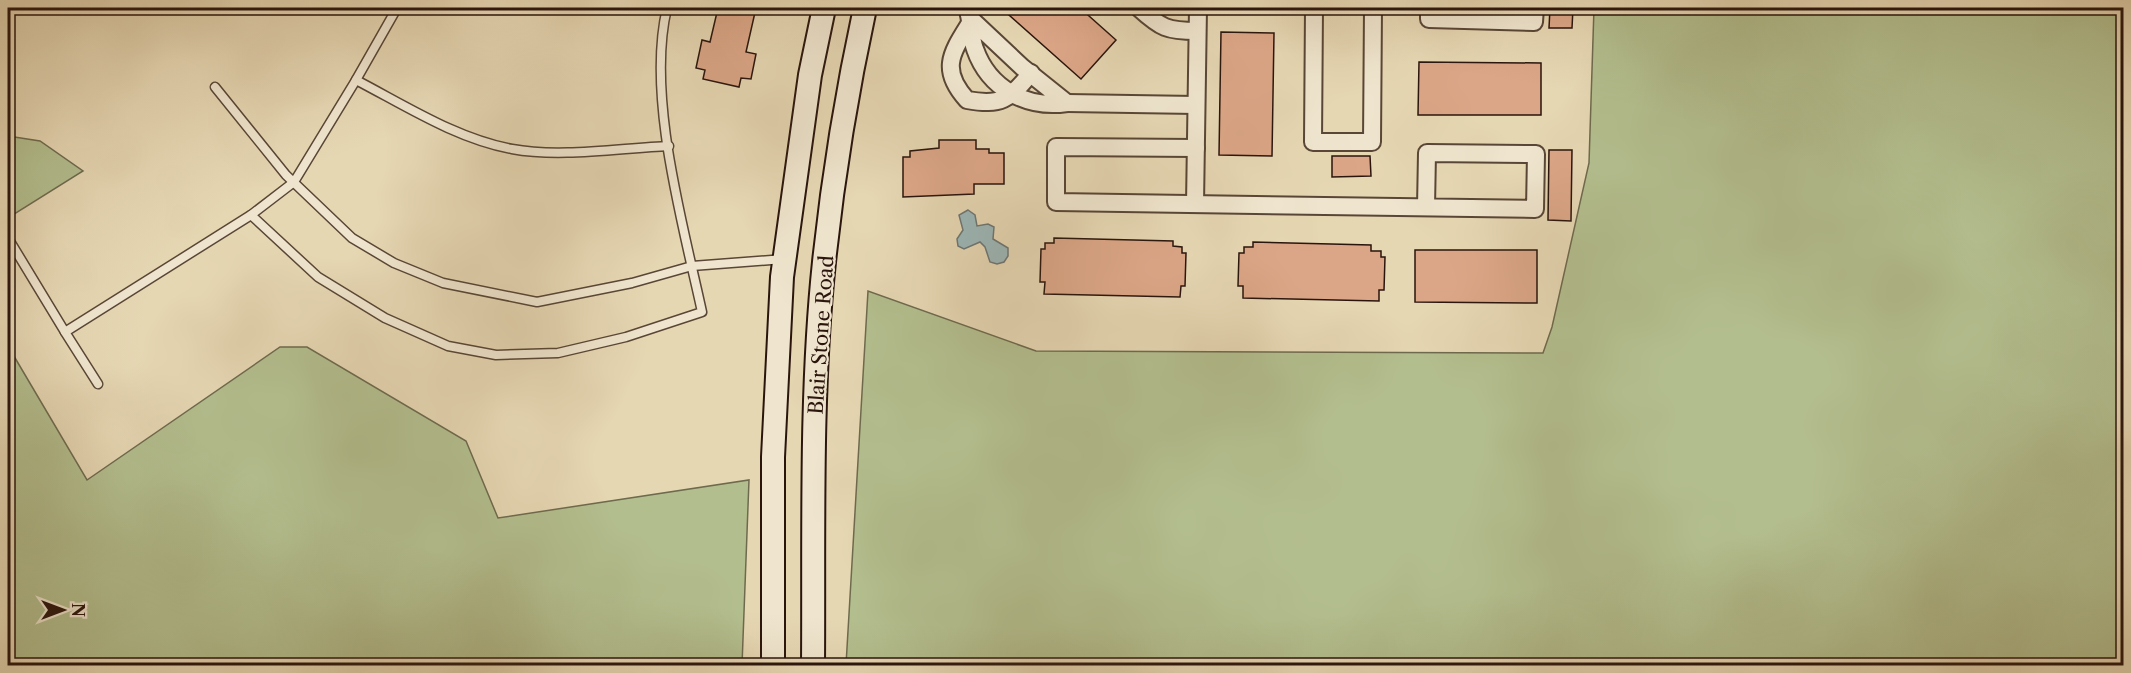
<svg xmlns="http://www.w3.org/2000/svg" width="2131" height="673" viewBox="0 0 2131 673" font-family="'Libre Caslon Text',serif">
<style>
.green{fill:#b3be8e;stroke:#6e6a4e;stroke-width:1.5}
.water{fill:#9cb7b8;stroke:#6e7674;stroke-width:1.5}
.building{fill:#dba687;stroke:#2a150d;stroke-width:1.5}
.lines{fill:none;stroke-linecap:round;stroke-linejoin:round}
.lane-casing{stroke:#594636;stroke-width:11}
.street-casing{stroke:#594636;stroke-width:20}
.secondary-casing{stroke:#2a150d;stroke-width:26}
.lane{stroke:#efe5ce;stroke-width:8}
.street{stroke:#efe5ce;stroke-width:16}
.secondary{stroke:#efe5ce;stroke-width:22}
.labels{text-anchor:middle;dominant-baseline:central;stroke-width:4.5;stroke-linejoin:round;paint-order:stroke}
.street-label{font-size:20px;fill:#2a150d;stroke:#efe5ce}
</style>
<rect width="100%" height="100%" fill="#e6d7b3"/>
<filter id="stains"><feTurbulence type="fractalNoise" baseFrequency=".00333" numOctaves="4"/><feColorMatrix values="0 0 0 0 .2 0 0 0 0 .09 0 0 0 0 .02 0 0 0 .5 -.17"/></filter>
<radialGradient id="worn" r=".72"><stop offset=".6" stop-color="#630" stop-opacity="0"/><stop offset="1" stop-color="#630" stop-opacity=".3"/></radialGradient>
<!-- green -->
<g class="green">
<path d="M1594 8H2123V665H846L868 291 1036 351 1543 353 1552 327 1589 163Z"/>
<path d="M8 136 40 141 83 171 8 218Z"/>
<path d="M8 346 87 480 280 347H307L466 441 498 518 749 480 742 665H8Z"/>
</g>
<!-- water -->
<path class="water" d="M968 210 975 215 977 226 988 224 994 227 993 239 1008 248V256L1004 262 997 264 990 262 985 247 980 242 964 249 958 246 957 239 963 230 959 215Z"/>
<!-- building -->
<g class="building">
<path d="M718 8H756L746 52 756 54 751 79 741 78 739 87 703 79 705 70 696 68 702 40 710 42Z"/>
<path d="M1001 8H1080L1116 40 1081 79Z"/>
<path d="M1550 8H1573L1572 28H1549Z"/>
<path d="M1221 32 1274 33 1272 156 1219 155Z"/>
<path d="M1419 62 1541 63V115H1418Z"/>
<path d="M939 140H976V149H989V153H1004V184H974V194L903 197V157H910V151L939 148Z"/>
<path d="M1549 150H1572L1571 221 1548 220Z"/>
<path d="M1332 156H1370L1371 176 1332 177Z"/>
<path d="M1054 238 1173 241V246L1182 247V253H1186L1185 286H1181L1180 297 1044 294 1045 282H1040L1041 249H1045V243H1054Z"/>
<path d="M1253 242 1371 245V251H1381V257H1385L1384 290H1379V301L1243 298V286H1238L1239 253H1244V247H1253Z"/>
<path d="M1415 250H1537V303L1415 302Z"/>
</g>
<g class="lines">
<!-- lane casing -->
<g class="lane-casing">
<g id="lane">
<path d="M356 80C406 106 457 139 512 149 560 158 620 148 669 146"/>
<path d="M215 87 286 175 352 238 394 263 443 283 537 302 632 283 692 266 784 259"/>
<path d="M251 215 318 277 385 318 448 346 496 355 558 353 626 337 702 312C683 224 646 95 667 8"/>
<path d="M8 238 65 332"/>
<path d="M98 384 65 332 251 215 294 182 356 80 397 8"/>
</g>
</g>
<!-- street casing -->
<g class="street-casing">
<g id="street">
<path d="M967 8C972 21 970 36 975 49 989 89 1027 109 1067 103L1022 67 972 20"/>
<path d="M1139 8C1161 28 1167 31 1197 31"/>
<path d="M1314 8 1313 142H1372L1373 8"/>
<path d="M1429 8V19L1534 22 1535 8"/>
<path d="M972 20C953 51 938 68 967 100 1001 106 1009 100 1031 73"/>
<path d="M1067 103 1196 105"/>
<path d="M1196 148 1056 147V202L1535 209 1536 154 1427 153 1426 207"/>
<path d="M1195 204 1198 8"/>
</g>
</g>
<!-- secondary casing -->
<g class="secondary-casing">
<g id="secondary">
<path d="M773 666V457L782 277 810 75 824 8"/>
<path d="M813 666C814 532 810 396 824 262 833 177 847 91 865 8"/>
</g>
</g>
<!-- lane -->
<use href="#lane" class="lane"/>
<!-- street -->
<use href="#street" class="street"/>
<!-- secondary -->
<use href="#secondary" class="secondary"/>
</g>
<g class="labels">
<!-- street labels -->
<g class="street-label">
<text transform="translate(821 335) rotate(-86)">Blair Stone Road</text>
</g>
</g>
<!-- margin -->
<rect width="2131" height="673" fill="none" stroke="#e6d7b3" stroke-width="30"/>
<rect x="9" y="9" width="2113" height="655" fill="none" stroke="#2a150d" stroke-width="3"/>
<rect x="15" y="15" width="2101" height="643" fill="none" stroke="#2a150d" stroke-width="1.5"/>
<!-- north arrow -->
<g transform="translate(63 610) rotate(90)" stroke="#efe5ce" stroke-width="4.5" paint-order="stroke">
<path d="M0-4.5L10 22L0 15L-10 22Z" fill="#2a150d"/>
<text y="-9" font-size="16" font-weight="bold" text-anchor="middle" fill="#2a150d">N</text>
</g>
<rect width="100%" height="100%" filter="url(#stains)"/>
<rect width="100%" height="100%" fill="url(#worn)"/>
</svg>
